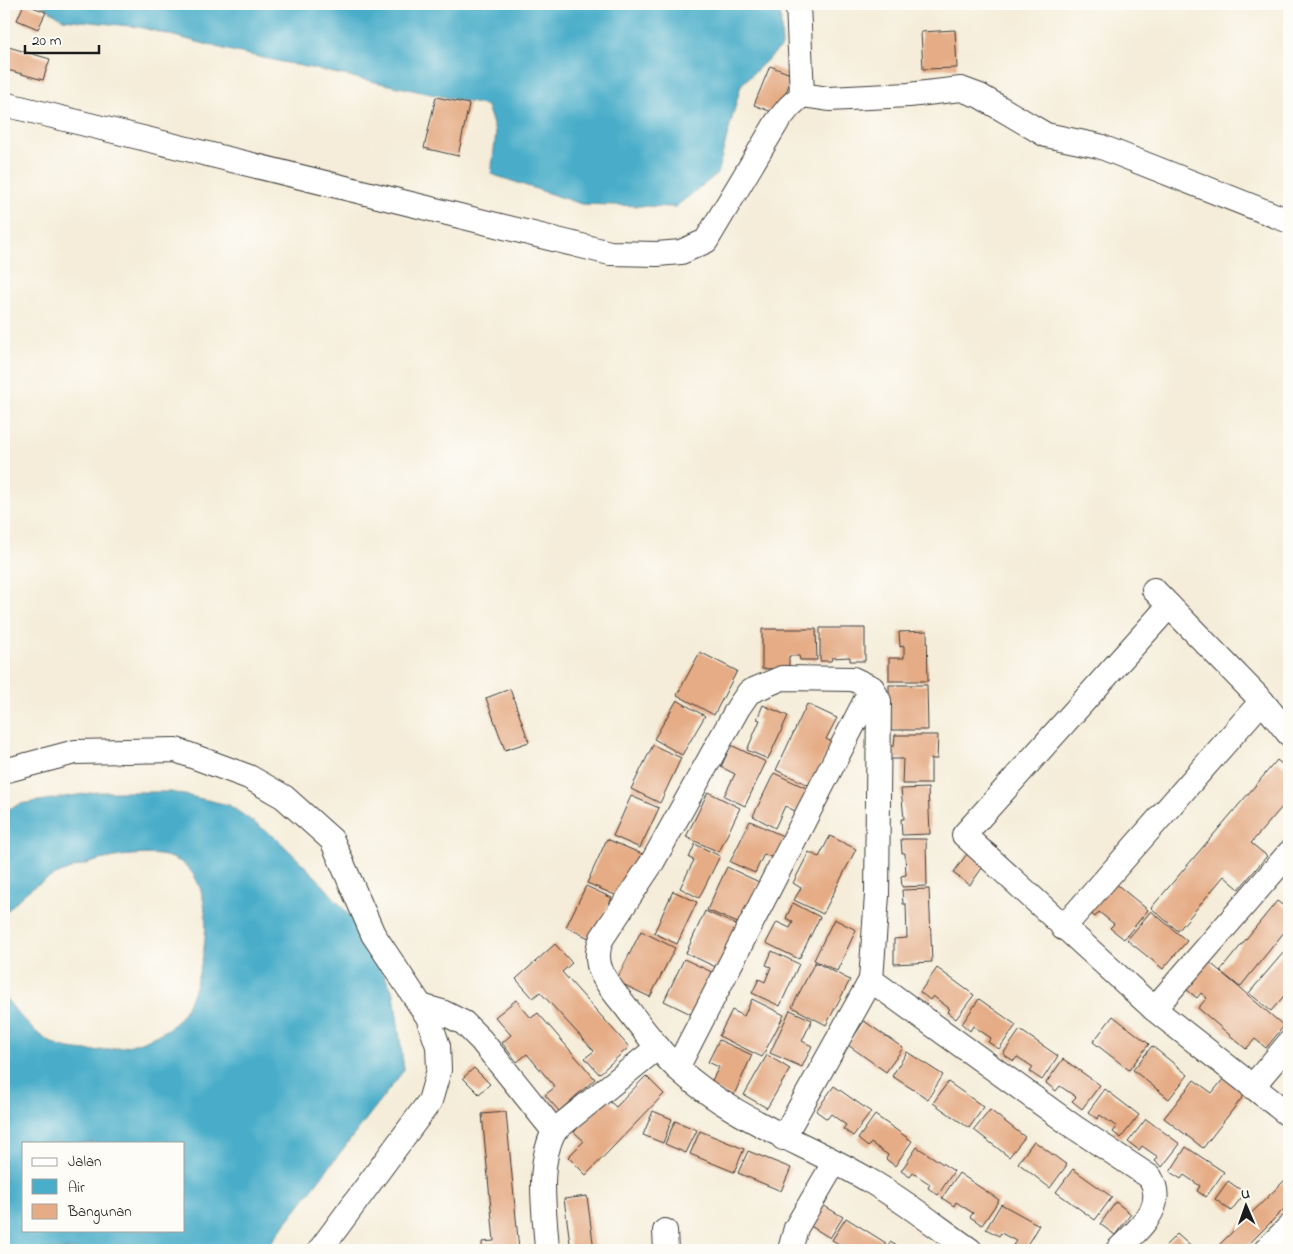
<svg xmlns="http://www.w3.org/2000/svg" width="1293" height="1254" viewBox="0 0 1293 1254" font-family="'Indie Flower',sans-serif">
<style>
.water{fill:#4aadc9;stroke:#336472;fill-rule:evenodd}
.building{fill:#e5ac85}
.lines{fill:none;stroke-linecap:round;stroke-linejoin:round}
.street-casing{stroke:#3d3b38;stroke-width:26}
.street{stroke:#fff;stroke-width:24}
</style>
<rect width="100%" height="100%" fill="#fdfcf7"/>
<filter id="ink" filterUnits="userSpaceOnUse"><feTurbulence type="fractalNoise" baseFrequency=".02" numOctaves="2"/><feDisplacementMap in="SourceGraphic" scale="10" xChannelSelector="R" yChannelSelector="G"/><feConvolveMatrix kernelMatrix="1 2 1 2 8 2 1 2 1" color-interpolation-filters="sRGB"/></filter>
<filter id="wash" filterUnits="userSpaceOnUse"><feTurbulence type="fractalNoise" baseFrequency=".0096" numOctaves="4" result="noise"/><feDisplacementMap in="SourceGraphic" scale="20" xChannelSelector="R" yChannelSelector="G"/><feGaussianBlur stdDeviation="1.12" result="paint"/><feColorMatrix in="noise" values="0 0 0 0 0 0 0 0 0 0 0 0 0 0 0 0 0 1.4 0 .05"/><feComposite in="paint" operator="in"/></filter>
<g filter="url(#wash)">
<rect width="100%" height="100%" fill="#f5edd9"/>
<!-- water -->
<g class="water">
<path d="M40 4H780L782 46 741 85 717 174 675 207 581 204 491 174 496 134 487 106 236 52 139 27 63 19Z"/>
<path d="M97 792H171L229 805 276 838 316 877 361 929 394 994 404 1070 265 1250H4V996C18 1014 33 1033 52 1043 84 1061 161 1046 182 1015 204 982 223 886 179 861 164 853 148 854 131 855 102 857 60 870 35 886 23 893 14 905 4 914V811L20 804ZM24 1143H184V1230H24Z"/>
</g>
<g id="blocks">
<!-- building -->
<g class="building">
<path d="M24 4 46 12 38 29 17 20Z"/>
<path d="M955 30 957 68 923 69 921 32Z"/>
<path d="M5 46 50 59 43 80 4 69Z"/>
<path d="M770 66 793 75 777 114 754 105Z"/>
<path d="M436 97 469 104 458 156 424 148Z"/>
<path d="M820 628H865V661H850V657L832 658 831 661H820Z"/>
<path d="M762 629H816L817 660H800L799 656H789V668L762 669Z"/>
<path d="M927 631 928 681H889V658H904V646L900 647 899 632Z"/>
<path d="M700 652 737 671 714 715 677 695Z"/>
<path d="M889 685H927L928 730H889Z"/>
<path d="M510 689 529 742 505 750 486 698Z"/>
<path d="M677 700 705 716 682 755 654 739Z"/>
<path d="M807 704 837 718 826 739 832 742 811 786 776 770Z"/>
<path d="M763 705 788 716 768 759 747 750 760 720 757 719Z"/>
<path d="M895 735H938L937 759H931V784H902L903 759H888V746H894Z"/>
<path d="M653 745 681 758 660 803 631 789Z"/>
<path d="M731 745 766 762 745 806 724 796 735 774 721 767Z"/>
<path d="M1277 760 1289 770V799L1251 843 1267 856 1239 889 1224 876 1178 931 1151 908Z"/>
<path d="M774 773 808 789 797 812 785 806 775 828 753 816Z"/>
<path d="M928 788 930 834 902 835 901 819H904L901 789Z"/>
<path d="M708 792 740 808 719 852 686 837Z"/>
<path d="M631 796 659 808 640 848 613 836Z"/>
<path d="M750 821 785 837 775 859 764 854 755 873 730 862Z"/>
<path d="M981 835 997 847 970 885 953 873Z"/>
<path d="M830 836 856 849 823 914 794 900 801 888 793 883 809 852 819 857Z"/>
<path d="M607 839 642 854 622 898 587 883Z"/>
<path d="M901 839H926L927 886 902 887 901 876 906 875 905 853H902Z"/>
<path d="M695 844 720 856 699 898 680 888 694 860 689 858Z"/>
<path d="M727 867 759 882 740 924 707 910Z"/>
<path d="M1109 878 1148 910 1124 939 1110 928 1114 924 1099 912 1095 917 1085 908Z"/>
<path d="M586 886 612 898 591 939 566 927Z"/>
<path d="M929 889 932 962 894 964V939L907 938 906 904H903L902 890Z"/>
<path d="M673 891 697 902 677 944 654 933Z"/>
<path d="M1277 901 1289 910V926L1240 987 1220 971Z"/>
<path d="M793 903 820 917 799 959 766 943 777 922 790 928 793 922 786 918Z"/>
<path d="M705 911 739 926 720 969 686 953Z"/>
<path d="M1151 911 1187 941 1163 969 1127 940Z"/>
<path d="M834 919 856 930 837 971 814 960Z"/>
<path d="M641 931 675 948 650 997 616 981Z"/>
<path d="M555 944 572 963 562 972 629 1047 599 1074 585 1058 594 1051 540 992 533 998 516 979Z"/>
<path d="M1289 946V990L1271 1011 1249 993Z"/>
<path d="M772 951 799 964 780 1006 752 993 759 979 765 982 771 967 766 965Z"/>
<path d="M684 959 716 974 697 1017 664 1001Z"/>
<path d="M1207 960 1284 1026 1266 1048 1255 1039 1246 1049 1198 1008 1207 998 1201 993 1197 998 1186 989Z"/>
<path d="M815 962 850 980 826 1025 792 1007Z"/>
<path d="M937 968 974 995 956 1019 947 1012 950 1009 933 996 930 1000 920 992Z"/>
<path d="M752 999 784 1015 762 1057 719 1036 732 1010 744 1016Z"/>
<path d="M979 999 1016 1025 999 1049 988 1042 991 1038 973 1026 970 1031 962 1024Z"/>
<path d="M516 1000 531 1018 538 1013 595 1079 559 1111 545 1095 555 1087 527 1054 517 1062 502 1043 511 1035 495 1017Z"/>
<path d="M790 1010 812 1020 802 1041 812 1046 802 1067 770 1053Z"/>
<path d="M1113 1016 1149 1044 1129 1070 1093 1042Z"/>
<path d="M864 1021 903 1048 886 1072 848 1045Z"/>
<path d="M1020 1030 1058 1056 1042 1080 1030 1072 1033 1067 1017 1057 1014 1061 1003 1054Z"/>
<path d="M719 1040 752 1055 733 1097 709 1086 719 1067 708 1062Z"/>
<path d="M1152 1046 1188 1075 1169 1099 1133 1070Z"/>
<path d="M907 1052 943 1075 928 1099 892 1076Z"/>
<path d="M767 1055 790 1069 767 1108 744 1095Z"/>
<path d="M1063 1059 1100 1085 1082 1109 1072 1101 1076 1097 1060 1086 1056 1091 1046 1083Z"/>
<path d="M474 1068 490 1084 479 1094 463 1078Z"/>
<path d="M646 1076 664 1094 586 1175 568 1157 584 1141 574 1132 607 1099 616 1107Z"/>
<path d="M1224 1078 1245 1094 1203 1148 1164 1118 1194 1080 1212 1093Z"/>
<path d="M948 1082 984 1107 969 1128 933 1103Z"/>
<path d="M834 1086 871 1112 853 1136 843 1129 846 1125 831 1114 827 1119 816 1111Z"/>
<path d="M1105 1089 1139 1115 1121 1138 1113 1132 1117 1127 1100 1115 1097 1119 1088 1112Z"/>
<path d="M990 1110 1025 1137 1009 1157 974 1130Z"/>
<path d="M653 1111 672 1119 663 1143 643 1135Z"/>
<path d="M506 1112 519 1250H482V1242L494 1241 482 1114Z"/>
<path d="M875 1115 912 1141 895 1166 886 1159 888 1155 871 1143 868 1147 858 1139Z"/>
<path d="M1146 1119 1180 1144 1162 1167 1155 1161 1158 1157 1142 1146 1139 1150 1128 1142Z"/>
<path d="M675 1121 697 1130 686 1153 665 1144Z"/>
<path d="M700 1131 744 1149 734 1172 690 1154Z"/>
<path d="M1034 1141 1067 1165 1050 1188 1018 1163Z"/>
<path d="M917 1147 954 1171 938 1195 928 1188 930 1184 913 1173 910 1177 901 1171Z"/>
<path d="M1186 1147 1224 1172 1206 1197 1197 1191 1200 1186 1184 1175 1181 1179 1170 1172Z"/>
<path d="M748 1151 791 1168 781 1191 738 1173Z"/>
<path d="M1073 1169 1112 1197 1095 1220 1056 1192Z"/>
<path d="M959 1173 999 1200 982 1225 970 1217 973 1213 956 1202 954 1206 942 1198Z"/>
<path d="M1289 1176V1204L1243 1250H1214Z"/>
<path d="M1228 1181 1245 1193 1231 1211 1215 1199Z"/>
<path d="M587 1196 594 1250H571L564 1199Z"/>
<path d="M1116 1202 1131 1214 1115 1235 1100 1224Z"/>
<path d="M821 1204 843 1217 830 1238 809 1225Z"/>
<path d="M1001 1204 1039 1225 1024 1250 1013 1245 1016 1241 1001 1233 999 1236 986 1229Z"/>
<path d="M846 1218 886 1243 881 1250H849L832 1240Z"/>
<path d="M1177 1234 1195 1250H1161Z"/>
<path d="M890 1242 904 1250H886Z"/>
</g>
</g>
</g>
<g filter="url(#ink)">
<use href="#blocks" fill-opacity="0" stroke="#3d3b38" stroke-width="1"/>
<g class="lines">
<!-- street casing -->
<g class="street-casing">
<g id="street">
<path d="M802 95 829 99 909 95 961 89 980 96 1046 135 1099 146 1289 221"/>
<path d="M4 104 610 253 657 254 681 252 706 241 777 122 789 107 802 95 798 4"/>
<path d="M1154 590 1262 701"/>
<path d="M1169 606 964 835 1154 1009 1289 1115"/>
<path d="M4 771 75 752 176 750 249 777 284 797 332 840 373 934 428 1017 438 1046 439 1070 430 1101 320 1250"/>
<path d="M1063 928 1262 701 1289 734"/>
<path d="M421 1006 442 1012 464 1023 481 1040 554 1131"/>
<path d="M1154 1009 1289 853"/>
<path d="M677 1068 872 688"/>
<path d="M1252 1087 1289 1043"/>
<path d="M783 1138 871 980"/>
<path d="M665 1231 666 1250"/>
<path d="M547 1250C545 1211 536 1167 554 1131L658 1047"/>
<path d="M790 1250 796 1228 834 1163"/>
<path d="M970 1250C937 1227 905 1201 870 1181 806 1143 733 1120 677 1068 658 1050 642 1028 626 1007 609 986 589 966 602 938L653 861 738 708 749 692 782 678 853 679 872 688 879 701 877 895 871 980 1074 1127 1150 1177C1168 1207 1138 1229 1118 1250"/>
<path d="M1266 1250 1289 1227"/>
</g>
</g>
<!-- street -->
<use href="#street" class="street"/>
</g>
</g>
<!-- margin -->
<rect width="1293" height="1254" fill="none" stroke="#fdfcf7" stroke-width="20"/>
<!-- legend -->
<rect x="22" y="1142" width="162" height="90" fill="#fdfcf7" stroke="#a3a29f"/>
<rect x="32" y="1158" width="25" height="8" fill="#ffffff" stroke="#a3a29f"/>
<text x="68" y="1166" font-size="15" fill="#1c1c1c">Jalan</text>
<rect x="32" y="1179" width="25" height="15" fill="#4aadc9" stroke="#a3a29f"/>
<text x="68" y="1192" font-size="15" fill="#1c1c1c">Air</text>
<rect x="32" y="1204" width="25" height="15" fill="#e5ac85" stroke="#a3a29f"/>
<text x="68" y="1216" font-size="15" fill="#1c1c1c">Bangunan</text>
<!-- north arrow -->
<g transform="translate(1246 1206) rotate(358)" stroke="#fdfcf7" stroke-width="4" paint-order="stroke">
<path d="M0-4L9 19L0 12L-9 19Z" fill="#1c1c1c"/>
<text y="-8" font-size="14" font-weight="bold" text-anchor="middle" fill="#1c1c1c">U</text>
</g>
<!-- scale -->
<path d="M25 45v8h74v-8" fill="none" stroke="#1c1c1c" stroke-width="2.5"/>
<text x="32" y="45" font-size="15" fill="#1c1c1c" stroke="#fdfcf7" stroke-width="4" paint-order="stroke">20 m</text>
</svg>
